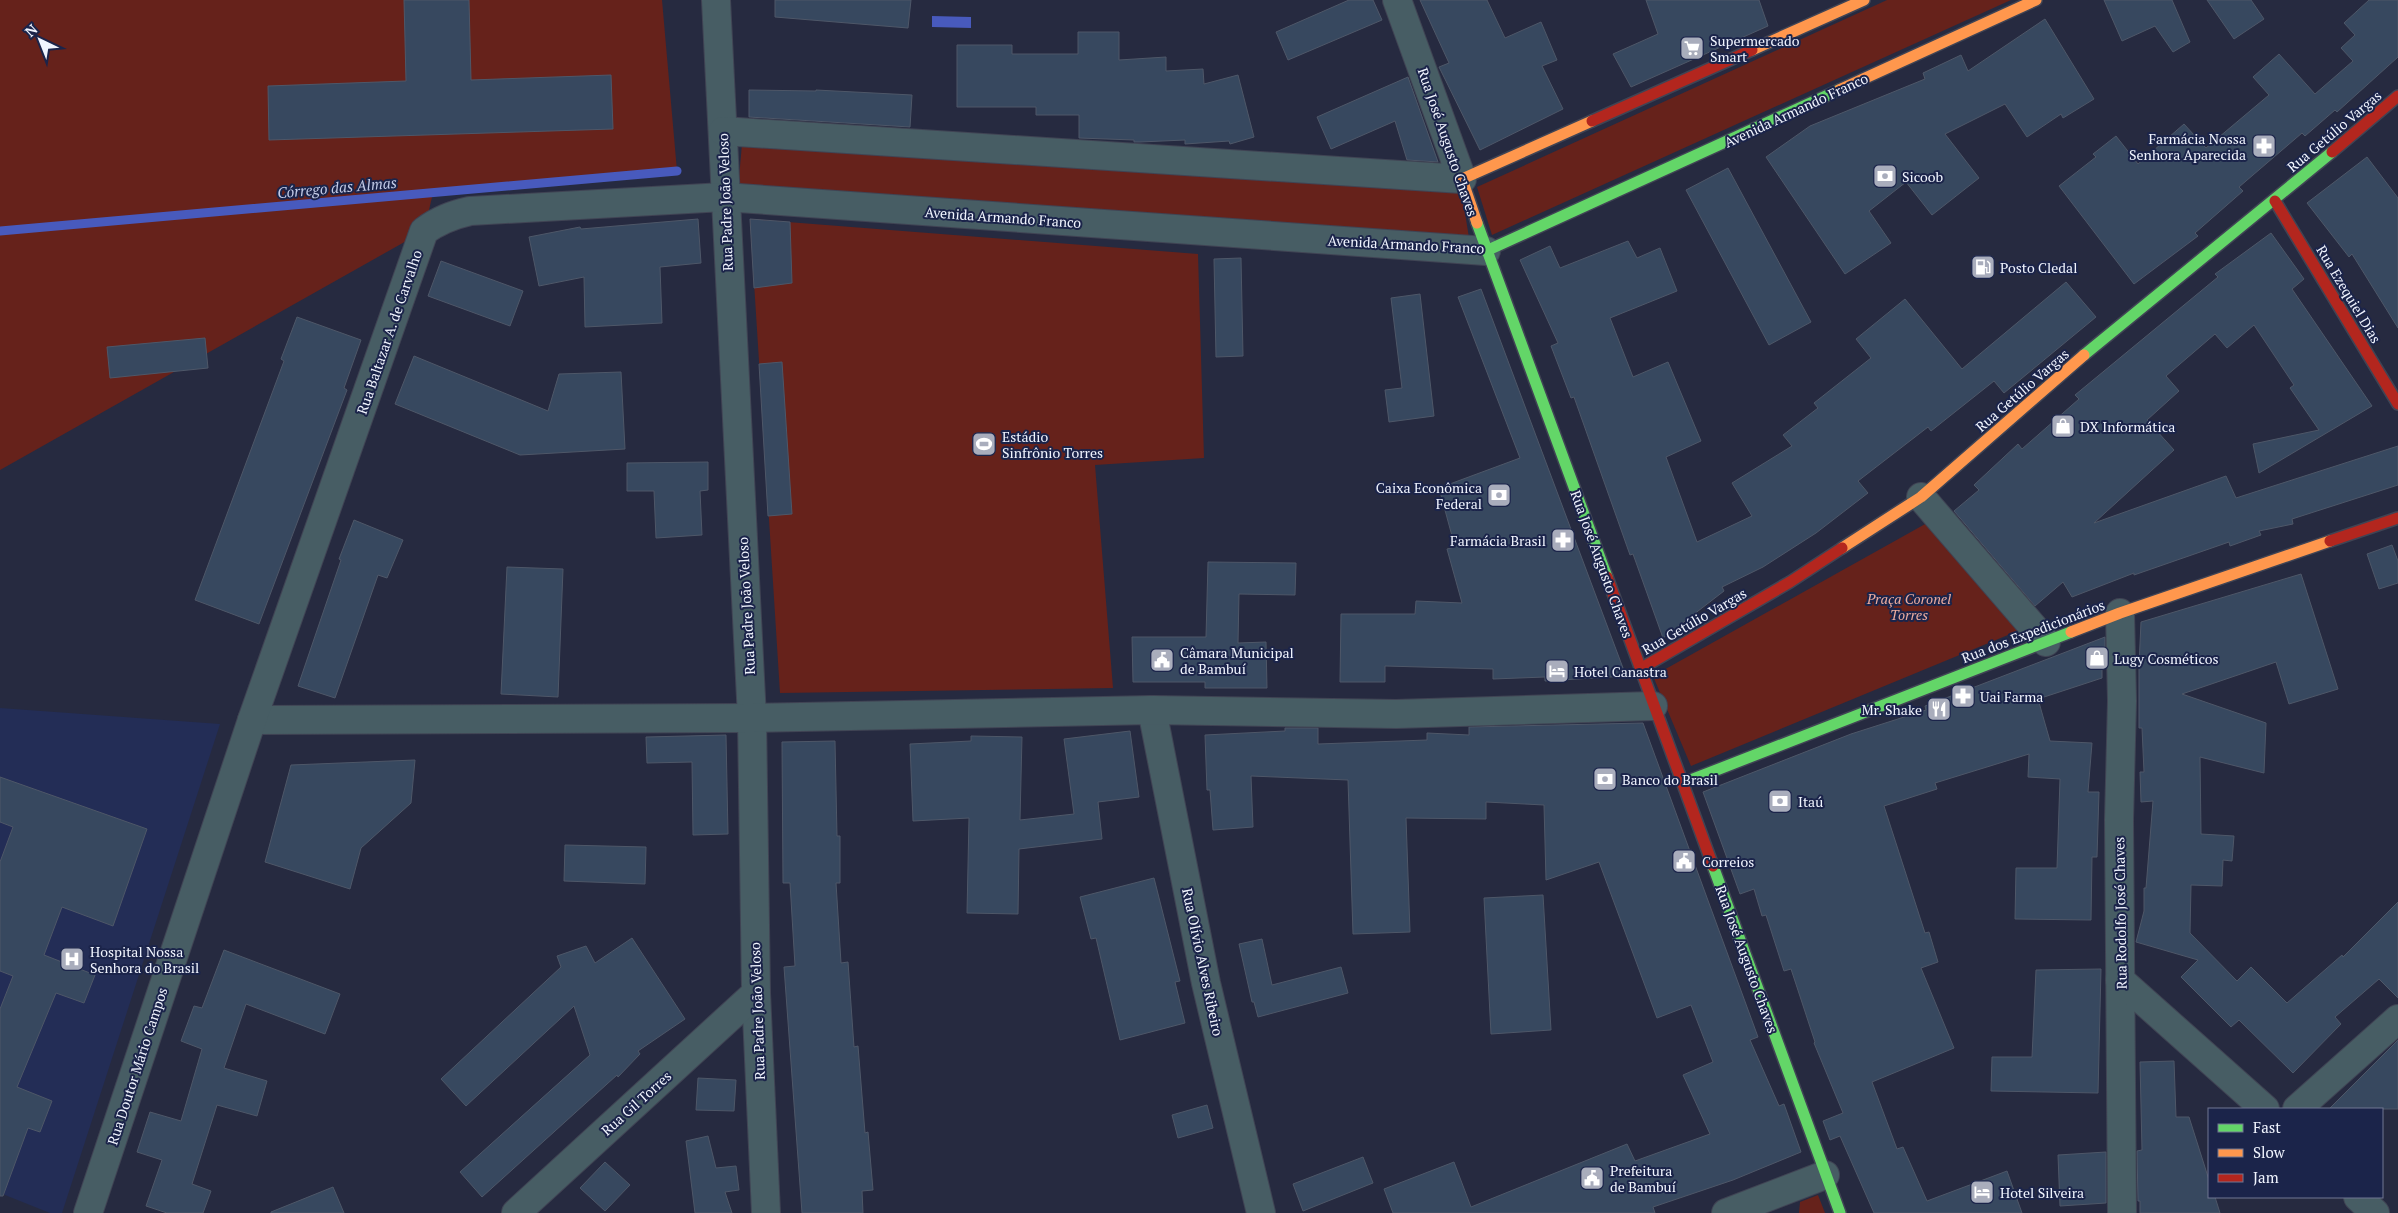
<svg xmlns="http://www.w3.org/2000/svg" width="2398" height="1213" viewBox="0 0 2398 1213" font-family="'PT Serif',serif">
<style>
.built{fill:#232d56}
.green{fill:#66221b}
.water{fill:#485abd}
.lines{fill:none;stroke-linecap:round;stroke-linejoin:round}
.stream{stroke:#485abd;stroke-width:9}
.building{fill:#37485f;stroke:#4e5768}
.street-casing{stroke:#404454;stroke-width:30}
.fast-casing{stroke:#404454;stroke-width:14}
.slow-casing{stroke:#404454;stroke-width:14}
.jam-casing{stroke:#404454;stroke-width:14}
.street{stroke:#475d64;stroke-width:28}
.fast{stroke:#63d668;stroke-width:11}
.slow{stroke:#ff974d;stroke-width:11}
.jam{stroke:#b3261e;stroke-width:11}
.labels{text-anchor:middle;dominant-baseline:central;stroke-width:4;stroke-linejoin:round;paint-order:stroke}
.poi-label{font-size:14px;fill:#f0f4fe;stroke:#1b244a;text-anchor:start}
.street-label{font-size:14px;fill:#f0f4fe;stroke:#1b244a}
.park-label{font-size:14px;font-style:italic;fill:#edada0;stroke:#1b244a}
.water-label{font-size:15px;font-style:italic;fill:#c3cbe7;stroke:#1b244a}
</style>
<rect width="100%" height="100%" fill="#262a40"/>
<!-- built -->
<path class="built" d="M0 708 220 724 62 1213H50L0 1193Z"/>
<!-- green -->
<g class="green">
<path d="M0 0H662L677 171 433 193 424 231 0 470Z"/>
<path d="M1887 0H2011L1492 235 1477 187Z"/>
<path d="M742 144 1461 188 1469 238 738 189Z"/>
<path d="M750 219 1198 254 1204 458 1095 465 1113 688 780 693Z"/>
<path d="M1927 523 2020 630 1691 766 1653 676Z"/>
<path d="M1818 1195 1825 1213H1799L1800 1202Z"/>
</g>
<!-- water -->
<path class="water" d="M932 16 971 17V28L932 27Z"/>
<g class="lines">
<!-- stream -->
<path class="stream" d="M0 231 677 171"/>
</g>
<!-- building -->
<g class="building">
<path d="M404 0H469L471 80 611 75 613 129 269 140 268 86 406 81Z"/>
<path d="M775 0H911L908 28 775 17Z"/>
<path d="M1349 0H1373L1382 20 1288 60 1276 32Z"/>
<path d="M1420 0H1487L1505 38 1541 22 1557 60 1542 66 1563 109 1480 150 1439 67 1449 63Z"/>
<path d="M1646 0H1759L1768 26 1631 87 1613 54 1658 34Z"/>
<path d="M2104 0H2172L2190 42 2173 52 2155 26 2122 41Z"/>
<path d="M2207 0H2251L2264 19 2234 39Z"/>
<path d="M2369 0H2398V57L2337 112 2335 110 2305 136 2302 133 2239 187 2243 191 2195 233 2198 236 2134 284 2059 186 2096 157 2093 154 2116 136 2138 164 2184 124 2206 148 2269 95 2253 77 2279 54 2315 94 2353 61 2341 48 2355 35 2344 23Z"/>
<path d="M2045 19 2094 99 2063 118 2061 114 2027 137 2005 104 1945 134 1979 178 1932 215 1906 182 1869 211 1891 243 1845 274 1766 157 1810 126 1925 79 1923 73 1961 55 1968 71Z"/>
<path d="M1078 32H1119V60L1166 57V71L1203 69 1204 84 1238 75 1254 137 1230 144 1229 141 1185 144V140L1140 142H1134V140L1079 138V115H1036V107H957V45H1012V54H1078Z"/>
<path d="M1408 77 1438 162 1407 160 1395 121 1331 149 1317 117Z"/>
<path d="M749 90 816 91V90L912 95 910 127 749 117Z"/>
<path d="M2367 157 2398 198V328L2352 254 2349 257 2307 203Z"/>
<path d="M1728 168 1811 322 1769 345 1686 190Z"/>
<path d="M698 219 701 263 660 267 662 323 585 327 584 277 539 286 529 237 580 227 581 229Z"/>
<path d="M750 219 790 222 792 283 754 288Z"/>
<path d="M2271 233 2304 279 2292 289 2372 406 2259 473 2253 444 2319 430 2290 388 2294 385 2254 325 2227 348 2215 334 2166 376 2179 391 2147 420 2174 450 2094 523 2226 476 2236 498 2398 446V485L2292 519 2293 524 2259 531 2261 535 2230 546 2229 542 2134 575V573L2072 597 2063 582 2035 606 1954 511 1979 490 1974 485 2018 444 2022 449 2079 399 2075 395 2218 277 2215 274Z"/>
<path d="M1628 241 1637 258 1660 248 1677 291 1610 318 1633 377 1668 362 1701 441 1666 457 1697 542 1752 516 1732 483 1792 446 1783 435 1818 408 1814 403 1871 358 1856 339 1905 299 1962 369 2066 282 2096 317 2004 393 1994 381 1931 431 1928 427 1858 481 1868 493 1816 533 1763 567 1722 587 1724 591 1663 638 1633 554 1630 555 1574 397 1571 398 1551 346 1558 343 1520 260 1550 246 1560 268Z"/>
<path d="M1241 258 1243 356 1216 357 1214 259Z"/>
<path d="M441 261 523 291 510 326 428 296Z"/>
<path d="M1481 289 1626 676 1545 681V677L1493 679V669L1385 666V682H1340L1341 614H1415L1416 601 1462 603 1447 549 1455 547 1439 488 1520 458 1458 297Z"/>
<path d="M1420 294 1434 416 1389 422 1385 390 1402 388 1391 298Z"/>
<path d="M297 317 361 340 344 388 347 390 259 624 195 600 284 361 281 359Z"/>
<path d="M205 338 208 368 110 378 107 347Z"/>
<path d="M414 356 548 411 559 374 621 372 625 449 520 455 395 404Z"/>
<path d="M782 362 792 514 768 516 759 364Z"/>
<path d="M708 462V490L700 491 702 535 656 538 654 491H627V463Z"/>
<path d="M354 520 403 540 387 578 378 575 335 698 298 686 341 560 339 559Z"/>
<path d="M2392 545 2398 561V583L2379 589 2367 554Z"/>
<path d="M1208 562 1296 563 1295 595 1239 594 1238 643 1266 642 1267 688H1205V682H1133L1132 637H1206Z"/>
<path d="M507 567 563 569 558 697 501 694Z"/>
<path d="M2301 574 2338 689 2289 704 2276 662 2182 694 2266 723 2264 773 2200 757 2201 834 2234 836 2232 861 2223 860 2222 886 2191 885 2190 933 2237 981 2251 967 2287 1003 2342 955 2343 957 2398 902V998L2379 979 2335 1017 2341 1024 2293 1073 2239 1020 2231 1027 2181 977 2198 960 2136 942 2144 911V888H2146L2153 801 2141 802 2140 772H2144L2142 728H2139V665L2141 622Z"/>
<path d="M2105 637V661H2102V678L2038 699 2050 741 2092 743 2088 792H2099L2097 857H2092L2091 920 2015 919 2016 868H2057L2060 779 2028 777 2029 754 1935 783 1937 789 1884 806 1925 933 1929 932 1938 962 1921 968 1954 1048 1872 1082 1897 1149 1903 1147 1927 1201 2007 1171 2022 1213H1874L1840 1136 1830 1140 1823 1121 1843 1113 1814 1043 1815 1042 1791 969 1784 971 1766 915 1762 916 1754 889 1740 894 1703 792 1851 734 1926 710 1925 706Z"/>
<path d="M1643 723 1758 1037 1750 1040 1779 1106 1784 1104 1801 1152 1733 1180 1653 1207 1655 1213H1393L1384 1189 1454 1162 1471 1207 1627 1144 1635 1161 1710 1134 1683 1075 1713 1062 1691 1005 1657 1018 1599 862 1546 880 1544 805 1486 802V819L1406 818 1410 932 1353 934 1348 780 1251 776 1253 827 1213 830 1210 790H1207L1205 735 1285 731V728H1318V744L1427 740V733L1469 735V727Z"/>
<path d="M1130 731 1139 797 1098 802 1102 839 1019 849 1018 914 967 913 969 818 913 821 910 744 971 741V736L1022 737 1020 820 1074 814 1064 739Z"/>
<path d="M726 735 728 834 693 835 692 762 647 763 646 737Z"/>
<path d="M835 741 837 836H840V883H836L841 963 848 962 854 1047 858 1046 865 1133 868 1132 873 1190 862 1191 863 1213H802L784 967 795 966 790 883H783L782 742Z"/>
<path d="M415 760 411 803 361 848 350 889 265 862 291 765Z"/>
<path d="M0 777 147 829 113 926 62 907 44 955 95 975 84 1003 56 993 17 1087 52 1101 40 1132 28 1128 3 1196H0V1009L13 976 0 971V862L13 827 0 822Z"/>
<path d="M565 845 646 847 645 884 564 881Z"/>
<path d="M1154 878 1180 981 1175 982 1185 1023 1120 1040 1096 938 1091 939 1080 897Z"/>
<path d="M1543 895 1551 1030 1491 1034 1484 898Z"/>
<path d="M632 938 685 1019 638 1051 640 1054 618 1077 617 1075 482 1197 460 1172 590 1055 574 1006 466 1106 441 1079 561 967 557 956 586 946 595 963Z"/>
<path d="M1262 939 1272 985 1341 967 1348 993 1258 1017 1254 1002H1252L1239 944Z"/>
<path d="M224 950 340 994 325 1034 246 1004 224 1068 267 1081 257 1116 217 1105 192 1184 211 1191 203 1213H167L146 1206 162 1160 137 1152 150 1112 181 1121 202 1049 181 1041 194 1006 202 1008Z"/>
<path d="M2101 969 2098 1093 1991 1091 1992 1057H2032L2036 970Z"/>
<path d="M2398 1040V1109H2329Z"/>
<path d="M2174 1061 2176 1117H2189L2209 1180V1197H2215L2220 1213H2140V1201H2138L2137 1151 2142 1150 2140 1062Z"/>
<path d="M698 1078 736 1080 734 1111 696 1110Z"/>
<path d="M1207 1105 1213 1128 1178 1138 1172 1115Z"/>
<path d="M708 1136 716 1168 736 1166 739 1190 725 1192 732 1213H695L686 1141Z"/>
<path d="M2106 1152V1203L2060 1206 2058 1155Z"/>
<path d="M1363 1157 1373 1183 1303 1211 1293 1184Z"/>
<path d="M605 1162 630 1185 605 1211 580 1188Z"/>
<path d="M333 1187 344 1213H271V1212Z"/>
</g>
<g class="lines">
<!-- street casing -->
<g class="street-casing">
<g id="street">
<path d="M716 0 752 718 756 993 766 1213"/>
<path d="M723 131 1462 179 1397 0"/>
<path d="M1921 497 2046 642"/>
<path d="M2120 613 2122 701 2119 820 2122 1213"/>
<path d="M1152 710 1206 983 1261 1213"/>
<path d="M252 720 752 718 1152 710 1396 714 1653 706"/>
<path d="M2120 980 2265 1109"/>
<path d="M2297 1109 2398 1019"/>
<path d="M2358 1197 2375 1213"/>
<path d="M88 1213 252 720 424 231C439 220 452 215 470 211L724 197 1486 251"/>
<path d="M516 1213 756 993"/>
<path d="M1726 1213 1825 1175"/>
</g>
</g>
<!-- fast casing -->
<g class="fast-casing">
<g id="fast">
<path d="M1477 223 1607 577"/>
<path d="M1486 251 1839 90"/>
<path d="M2084 355 2332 152"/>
<path d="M1683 783 2071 632"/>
<path d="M1713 866 1840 1213"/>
</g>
</g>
<!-- slow casing -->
<g class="slow-casing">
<g id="slow">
<path d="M1752 50 1864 0"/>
<path d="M1839 90 2036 0"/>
<path d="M1477 223 1462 179 1592 121"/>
<path d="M1842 548 1921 497 2084 355"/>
<path d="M2071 632 2120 613 2330 541"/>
</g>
</g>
<!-- jam casing -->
<g class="jam-casing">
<g id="jam">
<path d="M1592 121 1752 50"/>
<path d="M2332 152 2398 96"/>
<path d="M2275 201 2398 404"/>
<path d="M2330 541 2398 518"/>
<path d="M1607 577 1713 866"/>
<path d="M1640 669 1790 582 1842 548"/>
</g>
</g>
<!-- street -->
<use href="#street" class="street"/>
<!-- fast -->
<use href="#fast" class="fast"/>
<!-- slow -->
<use href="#slow" class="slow"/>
<!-- jam -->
<use href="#jam" class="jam"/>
</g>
<!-- icons -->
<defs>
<g id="supermarket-square" transform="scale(1.25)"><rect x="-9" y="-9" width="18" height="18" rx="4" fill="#a9adbc" stroke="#1b244a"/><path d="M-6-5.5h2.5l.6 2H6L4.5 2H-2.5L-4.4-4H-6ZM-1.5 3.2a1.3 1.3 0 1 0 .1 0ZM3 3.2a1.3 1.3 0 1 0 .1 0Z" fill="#fff"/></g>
<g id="pharmacy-square" transform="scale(1.25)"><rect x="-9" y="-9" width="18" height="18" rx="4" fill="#a9adbc" stroke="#1b244a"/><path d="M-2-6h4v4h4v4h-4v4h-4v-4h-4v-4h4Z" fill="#fff"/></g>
<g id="bank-square" transform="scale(1.25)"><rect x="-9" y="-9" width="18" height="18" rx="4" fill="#a9adbc" stroke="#1b244a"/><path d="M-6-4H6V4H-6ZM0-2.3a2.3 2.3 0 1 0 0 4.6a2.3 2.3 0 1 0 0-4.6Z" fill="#fff"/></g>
<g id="fuel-square" transform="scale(1.25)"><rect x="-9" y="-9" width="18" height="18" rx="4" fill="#a9adbc" stroke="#1b244a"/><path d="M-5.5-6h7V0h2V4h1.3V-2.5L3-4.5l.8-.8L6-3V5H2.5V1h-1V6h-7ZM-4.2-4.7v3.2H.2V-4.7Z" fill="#fff"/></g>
<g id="shop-square" transform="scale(1.25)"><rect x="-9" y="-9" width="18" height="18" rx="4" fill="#a9adbc" stroke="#1b244a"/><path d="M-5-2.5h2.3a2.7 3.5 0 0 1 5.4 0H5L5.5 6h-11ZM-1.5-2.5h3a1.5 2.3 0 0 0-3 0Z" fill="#fff"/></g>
<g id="stadium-square" transform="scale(1.25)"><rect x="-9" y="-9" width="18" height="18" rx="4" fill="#a9adbc" stroke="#1b244a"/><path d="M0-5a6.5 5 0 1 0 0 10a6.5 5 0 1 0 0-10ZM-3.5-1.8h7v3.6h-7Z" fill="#fff"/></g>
<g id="civic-square" transform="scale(1.25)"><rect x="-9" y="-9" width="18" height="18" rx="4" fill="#a9adbc" stroke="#1b244a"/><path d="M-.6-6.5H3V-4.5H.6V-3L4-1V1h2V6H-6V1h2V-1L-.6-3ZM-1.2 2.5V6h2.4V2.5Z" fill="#fff"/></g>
<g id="hotel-square" transform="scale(1.25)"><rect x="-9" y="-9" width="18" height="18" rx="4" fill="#a9adbc" stroke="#1b244a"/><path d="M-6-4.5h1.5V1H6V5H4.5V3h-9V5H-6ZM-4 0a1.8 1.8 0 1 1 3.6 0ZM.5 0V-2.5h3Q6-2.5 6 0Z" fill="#fff"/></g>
<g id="restaurant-square" transform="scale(1.25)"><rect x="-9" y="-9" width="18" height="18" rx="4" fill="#a9adbc" stroke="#1b244a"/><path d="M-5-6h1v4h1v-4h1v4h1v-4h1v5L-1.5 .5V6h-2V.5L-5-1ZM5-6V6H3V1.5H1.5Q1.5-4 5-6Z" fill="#fff"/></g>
<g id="hospital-square" transform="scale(1.25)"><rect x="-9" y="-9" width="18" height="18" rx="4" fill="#a9adbc" stroke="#1b244a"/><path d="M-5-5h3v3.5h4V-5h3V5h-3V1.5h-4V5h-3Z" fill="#fff"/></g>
</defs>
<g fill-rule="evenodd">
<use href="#supermarket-square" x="1692" y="48"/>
<use href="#pharmacy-square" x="2264" y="146"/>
<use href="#bank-square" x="1885" y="176"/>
<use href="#fuel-square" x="1983" y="267"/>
<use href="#shop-square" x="2063" y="426"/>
<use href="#stadium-square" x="984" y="444"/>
<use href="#bank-square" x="1499" y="495"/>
<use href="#pharmacy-square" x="1563" y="540"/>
<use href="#shop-square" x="2097" y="658"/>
<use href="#civic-square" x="1162" y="660"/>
<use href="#hotel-square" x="1557" y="671"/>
<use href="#pharmacy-square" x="1963" y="696"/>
<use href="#restaurant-square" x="1939" y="709"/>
<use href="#bank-square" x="1605" y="779"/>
<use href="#bank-square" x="1780" y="801"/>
<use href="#civic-square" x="1684" y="861"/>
<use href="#hospital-square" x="72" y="959"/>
<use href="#civic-square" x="1592" y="1178"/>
<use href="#hotel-square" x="1982" y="1192"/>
</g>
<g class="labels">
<!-- poi labels -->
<g class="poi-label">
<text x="1710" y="40">Supermercado<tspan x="1710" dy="16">Smart</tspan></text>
<text x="2246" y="138" text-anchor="end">Farmácia Nossa<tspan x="2246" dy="16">Senhora Aparecida</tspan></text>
<text x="1902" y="176">Sicoob</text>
<text x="2000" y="267">Posto Cledal</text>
<text x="2080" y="426">DX Informática</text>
<text x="1002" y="436">Estádio<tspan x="1002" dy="16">Sinfrônio Torres</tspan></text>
<text x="1482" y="487" text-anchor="end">Caixa Econômica<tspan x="1482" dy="16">Federal</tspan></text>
<text x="1546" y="540" text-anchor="end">Farmácia Brasil</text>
<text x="1180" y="652">Câmara Municipal<tspan x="1180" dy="16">de Bambuí</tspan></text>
<text x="2114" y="658">Lugy Cosméticos</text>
<text x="1574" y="671">Hotel Canastra</text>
<text x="1980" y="696">Uai Farma</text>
<text x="1922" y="709" text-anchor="end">Mr. Shake</text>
<text x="1622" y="779">Banco do Brasil</text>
<text x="1798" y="801">Itaú</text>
<text x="1702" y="861">Correios</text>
<text x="90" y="951">Hospital Nossa<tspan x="90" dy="16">Senhora do Brasil</tspan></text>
<text x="1610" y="1170">Prefeitura<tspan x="1610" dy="16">de Bambuí</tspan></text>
<text x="2000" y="1192">Hotel Silveira</text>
</g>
<!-- street labels -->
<g class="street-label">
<text transform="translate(1796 110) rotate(-25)">Avenida Armando Franco</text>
<text transform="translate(2334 131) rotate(-40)">Rua Getúlio Vargas</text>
<text transform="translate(1448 142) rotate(71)">Rua José Augusto Chaves</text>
<text transform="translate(725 202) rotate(-92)">Rua Padre João Veloso</text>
<text transform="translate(1003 217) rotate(4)">Avenida Armando Franco</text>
<text transform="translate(1406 244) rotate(3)">Avenida Armando Franco</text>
<text transform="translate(2349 294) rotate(59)">Rua Ezequiel Dias</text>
<text transform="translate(389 332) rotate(-71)">Rua Baltazar A. de Carvalho</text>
<text transform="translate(2022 390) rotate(-41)">Rua Getúlio Vargas</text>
<text transform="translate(1602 564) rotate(70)">Rua José Augusto Chaves</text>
<text transform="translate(746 606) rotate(-93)">Rua Padre João Veloso</text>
<text transform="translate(1694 621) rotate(-30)">Rua Getúlio Vargas</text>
<text transform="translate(2033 631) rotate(-21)">Rua dos Expedicionários</text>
<text transform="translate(2120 913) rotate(-91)">Rua Rodolfo José Chaves</text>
<text transform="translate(1747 959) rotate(70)">Rua José Augusto Chaves</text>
<text transform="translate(1203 962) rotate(78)">Rua Olívio Alves Ribeiro</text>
<text transform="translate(757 1011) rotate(-92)">Rua Padre João Veloso</text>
<text transform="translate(137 1066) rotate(-72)">Rua Doutor Mário Campos</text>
<text transform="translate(636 1103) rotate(-42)">Rua Gil Torres</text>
</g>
<!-- park labels -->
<g class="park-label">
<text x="1909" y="598">Praça Coronel<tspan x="1909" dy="16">Torres</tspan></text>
</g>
<!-- water labels -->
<g class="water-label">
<text transform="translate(337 187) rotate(-5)">Córrego das Almas</text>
</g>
</g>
<!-- legend -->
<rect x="2208" y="1108" width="175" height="90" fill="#1b244a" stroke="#707792"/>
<rect x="2218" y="1124" width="25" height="8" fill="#63d668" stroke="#707792"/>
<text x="2253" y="1133" font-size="15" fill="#f0f4fe">Fast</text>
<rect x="2218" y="1149" width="25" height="8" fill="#ff974d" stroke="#707792"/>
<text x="2253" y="1158" font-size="15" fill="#f0f4fe">Slow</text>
<rect x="2218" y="1174" width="25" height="8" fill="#b3261e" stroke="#707792"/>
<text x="2253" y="1183" font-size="15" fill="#f0f4fe">Jam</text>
<!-- north arrow -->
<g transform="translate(40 40) rotate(317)" stroke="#1b244a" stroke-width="4" paint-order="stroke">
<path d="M0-4L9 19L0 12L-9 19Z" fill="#f0f4fe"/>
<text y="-8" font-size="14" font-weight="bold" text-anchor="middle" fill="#f0f4fe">N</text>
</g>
</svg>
